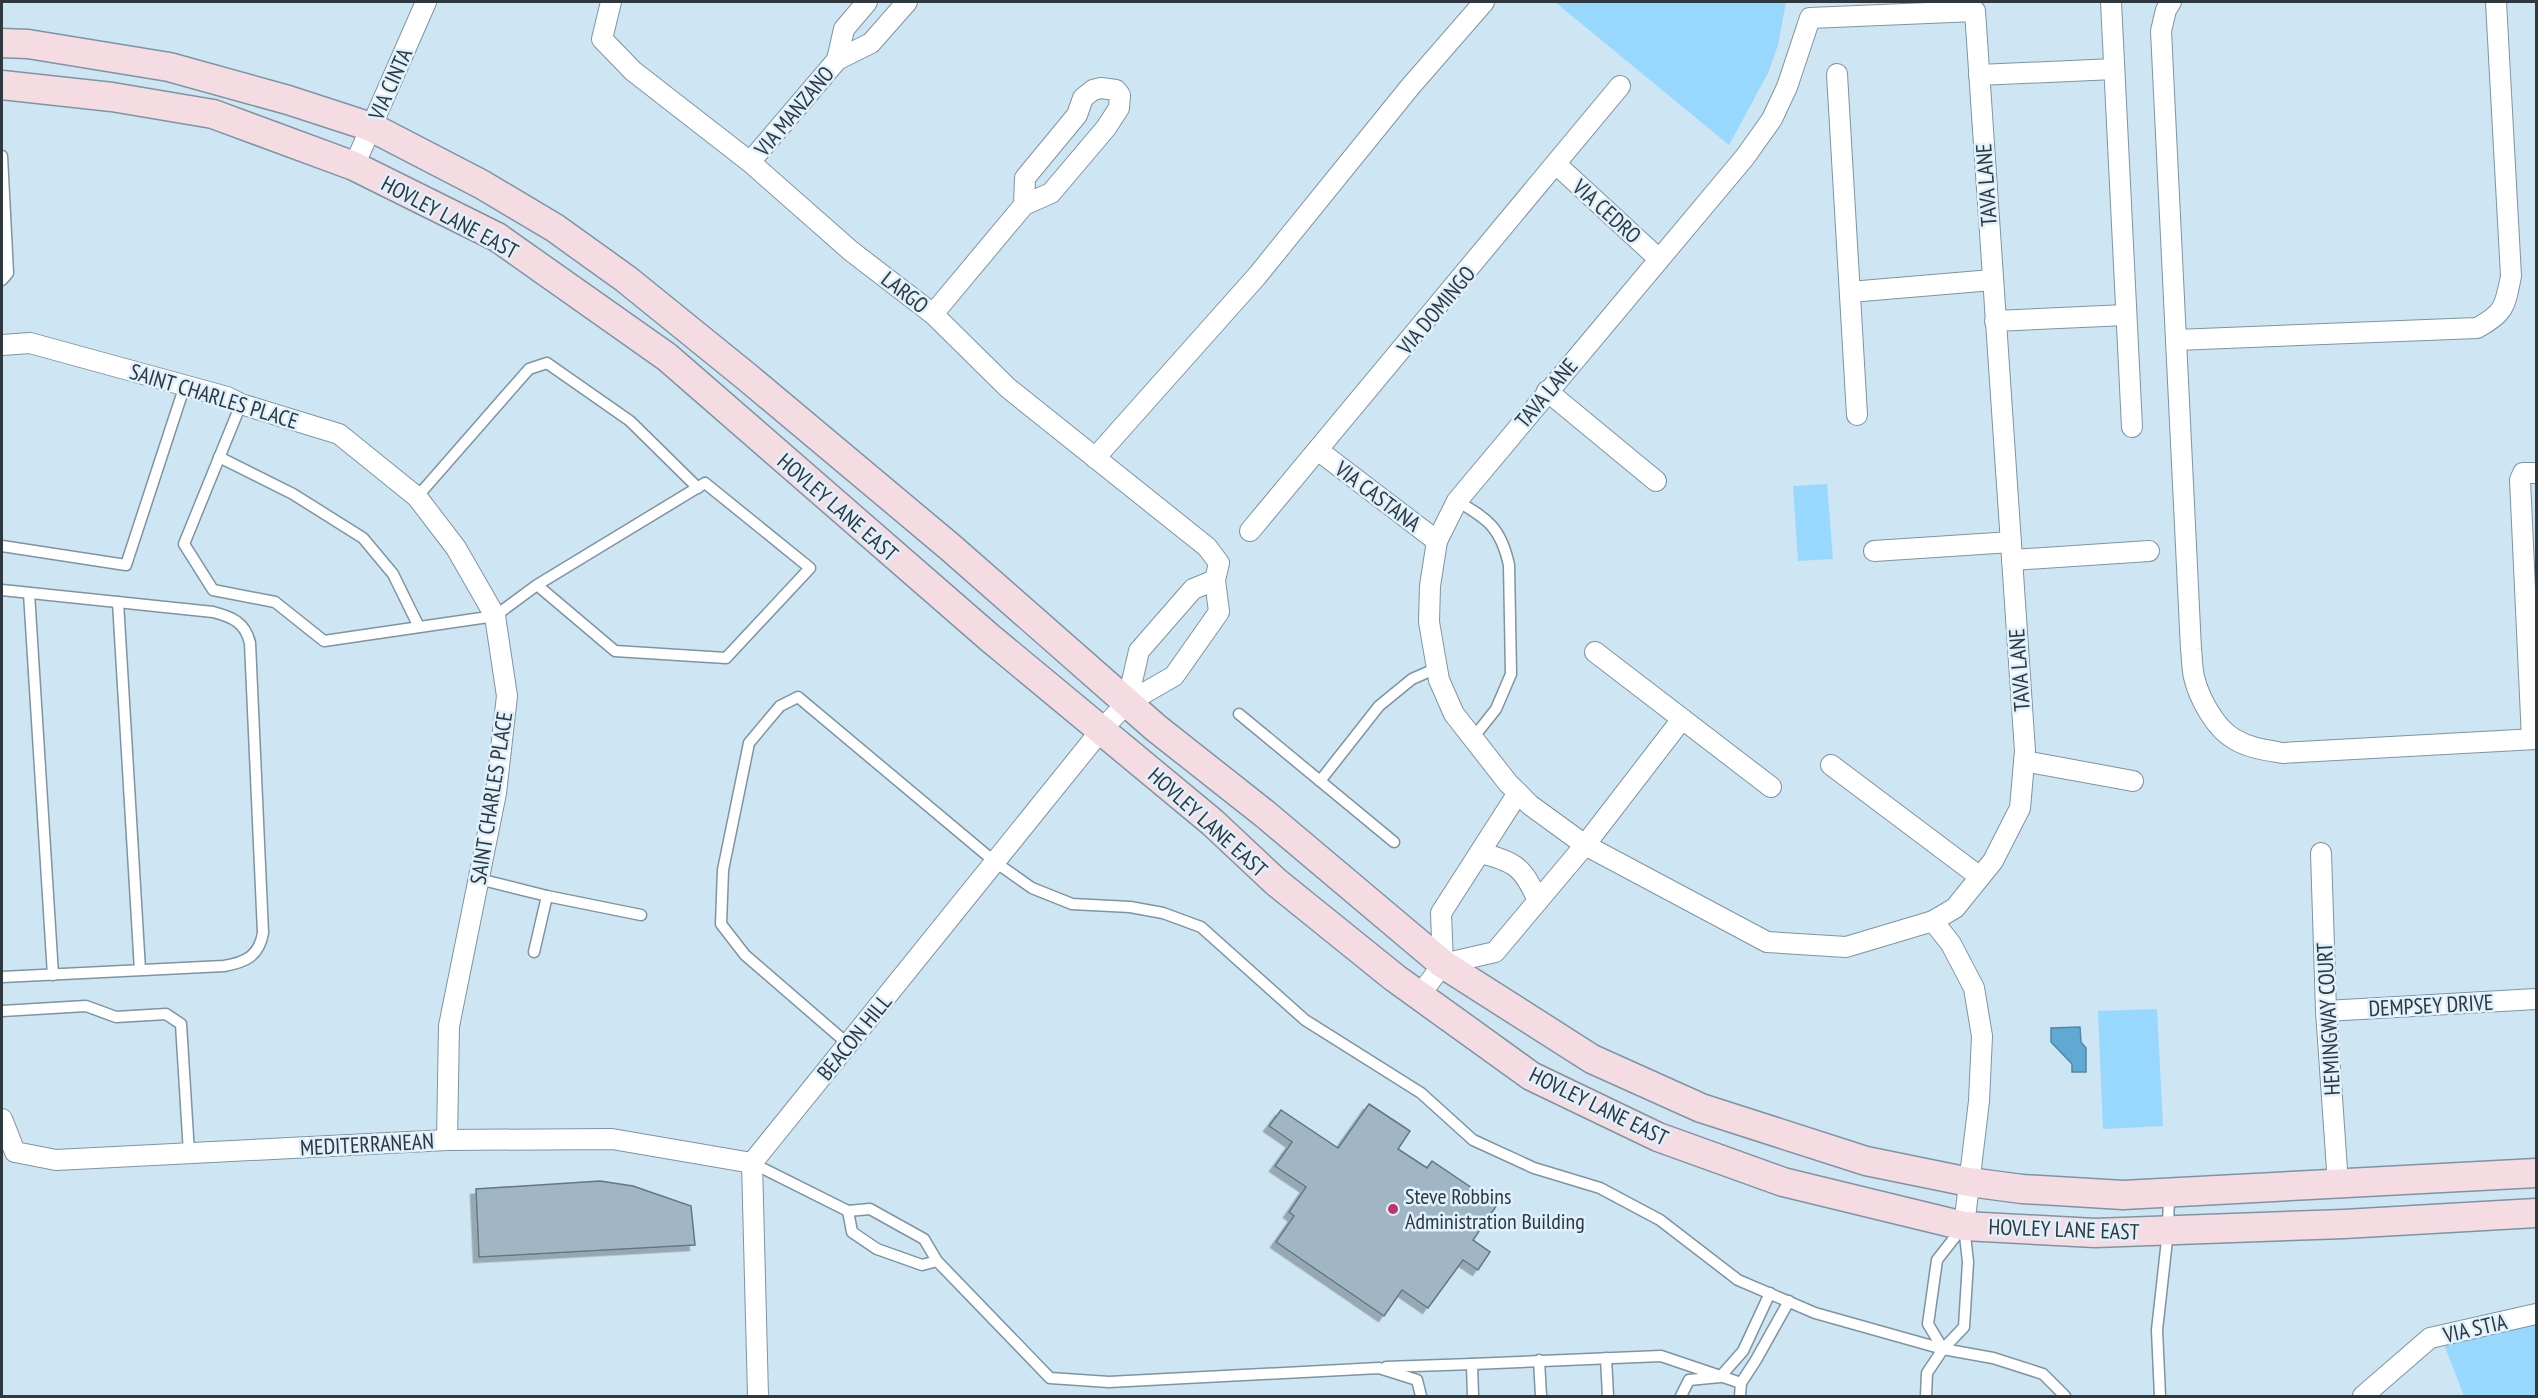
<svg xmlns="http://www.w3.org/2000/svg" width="2538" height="1398" viewBox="0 0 2538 1398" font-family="'PT Sans Narrow',sans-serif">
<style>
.green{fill:#98d8fe}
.water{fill:#5fa9d3;stroke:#5187a6;stroke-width:1.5}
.building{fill:#a0b6c4;stroke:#627784;stroke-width:1.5;filter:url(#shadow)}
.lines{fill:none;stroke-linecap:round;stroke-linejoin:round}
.lane-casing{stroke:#7e94a2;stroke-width:13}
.street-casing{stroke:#7e94a2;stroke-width:22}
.secondary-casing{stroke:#7e94a2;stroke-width:31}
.lane{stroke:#fff;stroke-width:10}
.street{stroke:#fff;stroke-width:20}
.secondary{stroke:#f5dce3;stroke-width:28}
.poi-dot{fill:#c03469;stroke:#dff1fd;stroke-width:2}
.labels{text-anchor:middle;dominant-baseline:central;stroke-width:5;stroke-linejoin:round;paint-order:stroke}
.street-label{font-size:22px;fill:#2f383e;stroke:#dff1fd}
.poi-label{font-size:22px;fill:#2f383e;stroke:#dff1fd;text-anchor:start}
</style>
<defs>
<filter id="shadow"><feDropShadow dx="-5.5" dy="5.5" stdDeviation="0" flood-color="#0004"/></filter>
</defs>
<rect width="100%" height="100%" fill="#cee5f4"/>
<!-- green -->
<g class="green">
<path d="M1555 2H1786L1778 45 1768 73 1729 145Z"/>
<path d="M1827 484 1833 559 1798 561 1793 486Z"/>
<path d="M2157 1009 2163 1126 2103 1129 2098 1011Z"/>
<path d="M2536 1320V1396H2464L2443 1342Z"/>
</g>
<!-- water -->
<path class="water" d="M2080 1027 2081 1042 2086 1048V1072H2072V1064L2051 1042V1028Z"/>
<!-- building -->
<g class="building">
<path d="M1369 1104 1410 1131 1398 1149 1427 1168 1432 1161 1497 1205 1473 1240 1490 1252 1478 1270 1463 1260 1428 1308 1402 1290 1384 1316 1276 1242 1294 1216 1289 1212 1306 1187 1275 1166 1292 1142 1269 1126 1281 1110 1338 1148Z"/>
<path d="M600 1181 633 1186 691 1206 695 1245 479 1257 476 1189Z"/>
</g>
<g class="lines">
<!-- lane casing -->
<g class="lane-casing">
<g id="lane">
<path d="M2 156 8 273 2 280"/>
<path d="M241 404 184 544 213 590 275 602 324 641 495 616 537 585 705 483 810 568 726 658 615 651 537 585"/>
<path d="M219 457 293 494 363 538 393 574 419 627"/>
<path d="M417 497 529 369 547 363 630 421 698 488"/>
<path d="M1457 501C1488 519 1501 528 1509 565L1511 674 1496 709 1473 738"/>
<path d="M2 546 126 565 185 385"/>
<path d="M2 590 213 612C232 617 245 622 250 643L263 933C259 956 246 962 224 966L2 977"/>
<path d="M29 593 53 975"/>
<path d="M118 602 140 970"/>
<path d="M1239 714 1394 842"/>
<path d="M1320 781 1379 706 1412 679 1437 668"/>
<path d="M479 879 547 896 534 952"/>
<path d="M547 896 641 915"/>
<path d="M2 1011 86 1006 116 1017 166 1014 181 1024 189 1153"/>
<path d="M848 1044 745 955 721 924 723 870 749 743 780 706 798 697 995 862 1032 888 1072 904 1130 907 1163 913 1201 927 1305 1020 1421 1093 1473 1140 1534 1168 1600 1188 1660 1220 1738 1280 1815 1313 1943 1349 1993 1358 2043 1374 2065 1396"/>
<path d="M752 1163 848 1211"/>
<path d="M937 1261 922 1265 877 1249 852 1232 848 1211 870 1209 924 1239 937 1261 1050 1378 1109 1382 1379 1368 1417 1380 1421 1396"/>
<path d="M1943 1349 1928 1324 1937 1260 1962 1228"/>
<path d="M1606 1358 1608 1396"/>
<path d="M1539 1360 1541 1396"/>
<path d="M1386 1367 1472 1364"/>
<path d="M1473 1396 1472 1364 1661 1356 1741 1383"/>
<path d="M1681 1396 1689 1380 1720 1377 1743 1351 1770 1293"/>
<path d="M1740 1396 1741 1383 1756 1360 1789 1301"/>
<path d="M1926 1396 1927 1373 1943 1349 1964 1327 1968 1262 1964 1226"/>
<path d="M2160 1396 2157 1330 2168 1231 2169 1193"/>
</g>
</g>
<!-- street casing -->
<g class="street-casing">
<g id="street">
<path d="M611 2 602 39 633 71 750 162 851 251 933 314 1008 388 1207 547 1219 563 1215 580"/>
<path d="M2111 2 2132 427"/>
<path d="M2171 2 2166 10 2161 31 2191 649C2192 658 2192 668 2194 677 2199 698 2215 728 2234 739 2249 748 2265 750 2283 753L2536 739"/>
<path d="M1975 11 2025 751 2020 808 1993 861 1955 908 1933 921 1846 947 1767 942 1585 845 1530 805 1508 783 1454 714 1439 680 1429 622 1430 586 1437 541 1457 501 1745 157 1772 119 1787 87 1810 18Z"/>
<path d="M837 60 844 29 867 2"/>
<path d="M1837 74 1857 415"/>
<path d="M1979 75 2114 69"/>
<path d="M750 162 837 60 871 43 907 2"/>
<path d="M1556 164 1659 259"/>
<path d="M354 166 426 2"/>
<path d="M1850 292 1992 280"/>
<path d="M933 314 1024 205 1051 193 1106 128 1119 108 1120 95 1116 90 1101 88 1093 90 1083 98 1077 115 1025 178 1024 205"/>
<path d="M1995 321 2126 315"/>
<path d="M2176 340 2477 328C2505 313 2505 306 2511 276L2496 2"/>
<path d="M2 345 30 343 227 397 241 404 339 434 417 497 456 548 495 616 507 696 496 793 449 1026 447 1140"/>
<path d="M1547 391 1656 481"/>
<path d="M1319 451 1437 541"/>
<path d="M1095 458 1257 276 1410 87 1484 2"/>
<path d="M1250 531 1620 86"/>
<path d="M1874 551 2011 542"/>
<path d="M2012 560 2149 551"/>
<path d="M1215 580 1219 612 1174 676 1127 703 1139 651 1193 589Z"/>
<path d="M1595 652 1771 787"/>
<path d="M2532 739 2520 480 2523 473H2536"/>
<path d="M2024 761 2133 781"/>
<path d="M1831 765 1980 877"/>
<path d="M1480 853C1515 861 1524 868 1538 901"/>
<path d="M2321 853 2326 1011 2338 1184"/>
<path d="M1933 921 1951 944 1974 988 1982 1036 1979 1101 1964 1226"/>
<path d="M1443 964 1441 913 1518 793"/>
<path d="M1419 996 1443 964 1495 952 1585 845 1682 719"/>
<path d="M2326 1011 2536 999"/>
<path d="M2 1119 15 1152 56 1160 447 1140 612 1139 752 1163"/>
<path d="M758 1396 752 1163 1102 729 1127 703"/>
<path d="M2363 1396 2430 1338 2536 1314"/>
</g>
</g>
<!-- secondary casing -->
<g class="secondary-casing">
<g id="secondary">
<path d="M2 43 28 44 169 67 288 100 371 127 481 184 555 228 626 279 747 377 950 547 1156 728 1265 814 1443 964 1592 1059 1701 1108 1866 1161 1969 1182 2022 1189 2123 1195 2536 1173"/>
<path d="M2 85 112 97 213 114 354 166 497 237 667 357 990 638 1212 822 1276 882 1395 978 1531 1076 1658 1137 1783 1182 1964 1226 2095 1233 2344 1224 2536 1213"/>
</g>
</g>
<!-- lane -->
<use href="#lane" class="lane"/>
<!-- street -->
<use href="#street" class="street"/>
<!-- secondary -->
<use href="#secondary" class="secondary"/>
</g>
<!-- markers -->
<circle class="poi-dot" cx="1393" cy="1209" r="6"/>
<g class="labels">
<!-- street labels -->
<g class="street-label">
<text transform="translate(390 84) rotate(-66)">VIA CINTA</text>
<text transform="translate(794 111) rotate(-50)">VIA MANZANO</text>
<text transform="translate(1986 185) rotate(-94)">TAVA LANE</text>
<text transform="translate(1607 211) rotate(42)">VIA CEDRO</text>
<text transform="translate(450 217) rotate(28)">HOVLEY LANE EAST</text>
<text transform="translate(905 292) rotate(38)">LARGO</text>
<text transform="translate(1436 310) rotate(-50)">VIA DOMINGO</text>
<text transform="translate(1546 393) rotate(-50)">TAVA LANE</text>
<text transform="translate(214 396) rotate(17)">SAINT CHARLES PLACE</text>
<text transform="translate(1378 496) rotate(37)">VIA CASTANA</text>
<text transform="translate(838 507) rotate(41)">HOVLEY LANE EAST</text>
<text transform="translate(2019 670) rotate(-94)">TAVA LANE</text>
<text transform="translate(491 798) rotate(-81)">SAINT CHARLES PLACE</text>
<text transform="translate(1208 822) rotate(42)">HOVLEY LANE EAST</text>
<text transform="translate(2431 1005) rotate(-3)">DEMPSEY DRIVE</text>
<text transform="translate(2328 1019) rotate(-93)">HEMINGWAY COURT</text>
<text transform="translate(854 1037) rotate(-51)">BEACON HILL</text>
<text transform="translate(1599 1106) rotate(26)">HOVLEY LANE EAST</text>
<text transform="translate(367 1144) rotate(-3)">MEDITERRANEAN</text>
<text transform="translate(2064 1229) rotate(2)">HOVLEY LANE EAST</text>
<text transform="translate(2475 1328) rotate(-13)">VIA STIA</text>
</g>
<!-- poi labels -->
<g class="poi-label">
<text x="1405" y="1196">Steve Robbins<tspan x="1405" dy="25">Administration Building</tspan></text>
</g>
</g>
<!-- border -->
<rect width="2538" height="1398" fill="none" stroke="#2f383e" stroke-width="6"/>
</svg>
